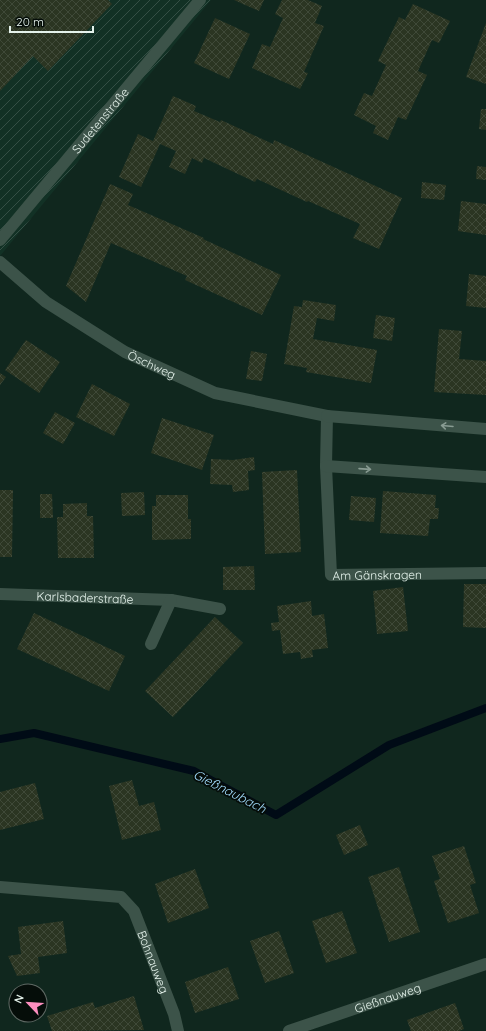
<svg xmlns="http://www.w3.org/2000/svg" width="486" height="1031" viewBox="0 0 486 1031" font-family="Quicksand,sans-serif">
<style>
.industrial{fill:url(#industrial-furrows)}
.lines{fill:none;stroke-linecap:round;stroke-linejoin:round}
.stream{stroke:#000b16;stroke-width:8}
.building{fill:url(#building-cross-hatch)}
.minor{stroke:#3c5349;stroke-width:12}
.oneway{stroke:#889b92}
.labels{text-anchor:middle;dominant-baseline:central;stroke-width:3.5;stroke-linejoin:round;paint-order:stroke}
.street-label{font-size:12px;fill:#e5f3ec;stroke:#050d09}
.water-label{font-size:13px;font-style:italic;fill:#a2dcfe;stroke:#050d09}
</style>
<defs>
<pattern id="industrial-furrows" width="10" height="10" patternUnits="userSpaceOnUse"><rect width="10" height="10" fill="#123125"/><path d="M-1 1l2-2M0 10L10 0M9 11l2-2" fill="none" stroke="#344f45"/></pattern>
<pattern id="building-cross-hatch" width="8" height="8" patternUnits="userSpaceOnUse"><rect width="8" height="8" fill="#2b3522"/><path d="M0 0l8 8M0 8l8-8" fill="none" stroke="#3f4938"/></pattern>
</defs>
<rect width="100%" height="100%" fill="#10271e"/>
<!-- industrial -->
<path class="industrial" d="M0 0H211L0 256Z"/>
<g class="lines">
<!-- stream -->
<path class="stream" d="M0 739 34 733 194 771 276 815 389 745 486 708"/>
</g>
<!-- building -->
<g class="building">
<path d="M0 0H108L112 4 48 71 33 56 0 91Z"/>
<path d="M234 0H264L259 11Z"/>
<path d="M282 0H308L322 6 315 23 324 26 304 72 308 73 300 89 252 68 262 44 270 47 283 18 275 14Z"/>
<path d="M413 4 450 21 439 43 432 40 418 71 427 75 406 120 398 117 388 140 373 133 376 126 354 115 364 93 372 96 386 65 378 61 399 17 405 20Z"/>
<path d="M215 18 250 34 229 79 194 63Z"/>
<path d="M486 23V84L466 77Z"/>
<path d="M173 96 196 106 194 111 220 122 221 120 273 144 274 140 402 198 379 249 353 238 360 224 308 201 307 202 257 179 255 182 204 158 202 163 192 158 185 174 169 167 176 151 160 144 141 187 119 177 138 134 153 141Z"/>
<path d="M481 109H486V130L479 129Z"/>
<path d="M477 166 486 167V180L476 179Z"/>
<path d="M422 182 446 185 444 200 421 198Z"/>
<path d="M110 184 133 194 128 205 204 238 203 239 281 275 262 315 185 280 187 276 111 243 86 302 66 286Z"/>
<path d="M461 201 486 204V235L458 231Z"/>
<path d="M469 274 486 276V308L466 306Z"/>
<path d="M303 300 336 305 334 321 317 318 313 339 377 350 371 383 306 372 307 368 284 364 294 306 302 307Z"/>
<path d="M376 315 395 318 392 341 373 338Z"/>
<path d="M439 329 462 331 459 359 486 361V395L434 392Z"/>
<path d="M26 340 60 362 39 393 5 370Z"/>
<path d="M251 351 267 354 262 381 246 379Z"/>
<path d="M0 373 6 377 0 385Z"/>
<path d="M92 384 130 404 114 436 76 417Z"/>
<path d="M55 412 75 423 63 444 43 433Z"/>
<path d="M162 418 214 435 202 470 151 453Z"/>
<path d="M254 457 255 470 248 471 249 490 233 492 232 485 210 484 211 459 233 460Z"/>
<path d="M297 470 301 552 265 554 262 472Z"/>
<path d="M0 490H13L12 557H0Z"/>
<path d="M383 491 436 495 435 508H439L438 519H430L428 536 380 533Z"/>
<path d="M144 492 145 515 122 516 121 493Z"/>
<path d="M40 494H52L53 518H40Z"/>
<path d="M156 495H188V519H191V539L152 540V506H156Z"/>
<path d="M351 496 376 498 374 522 349 520Z"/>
<path d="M87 503V516H93L94 558H58L57 517H63V504Z"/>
<path d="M254 566 255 590H223V567Z"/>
<path d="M464 584H486V628L463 627Z"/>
<path d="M403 587 408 631 377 634 373 591Z"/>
<path d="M311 601 312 616 324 614 328 648 312 650 313 657 301 659 300 652 283 654 280 630 272 631 271 623 279 622 277 606Z"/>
<path d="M34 613 125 656 109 691 17 649Z"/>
<path d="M215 617 243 643 173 717 145 691Z"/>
<path d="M132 780 139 806 154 802 161 830 122 840 109 786Z"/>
<path d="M35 783 44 819 0 830V792Z"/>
<path d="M360 825 368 845 344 855 336 835Z"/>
<path d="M464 846 476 883 470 885 479 913 448 923 434 881 440 879 432 856Z"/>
<path d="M399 867 420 932 389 942 368 877Z"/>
<path d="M195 869 209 908 168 923 155 884Z"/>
<path d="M342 911 357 953 326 963 312 921Z"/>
<path d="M63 921 67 953 38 957 40 973 17 976 8 956 21 954 18 927Z"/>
<path d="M279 931 294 973 265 983 250 941Z"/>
<path d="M228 967 239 999 195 1013 185 982Z"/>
<path d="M134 996 144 1030 52 1031 47 1016 93 1002 95 1008Z"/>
<path d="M455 1003 464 1029 459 1031H411L407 1020Z"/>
</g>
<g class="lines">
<!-- minor -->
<g class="minor">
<path id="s1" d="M0 240 200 0"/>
<path id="s2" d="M0 262 46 302 125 352 215 393 327 416 326 466 331 575 486 573"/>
<path d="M327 416 486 429"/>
<path d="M326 466 486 477"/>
<path id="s3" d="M0 594 171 600 220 609"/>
<path d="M151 644 171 600"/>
<path id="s4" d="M0 887 121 897 134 911 174 1014 178 1031"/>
<path id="s5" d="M289 1031 486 964"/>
</g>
</g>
<!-- one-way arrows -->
<defs><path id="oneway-shaft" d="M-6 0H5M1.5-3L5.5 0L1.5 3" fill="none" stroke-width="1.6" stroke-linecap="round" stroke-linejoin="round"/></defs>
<g class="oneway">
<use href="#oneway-shaft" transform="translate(447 426) rotate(-175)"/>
<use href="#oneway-shaft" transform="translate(365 469) rotate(4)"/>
</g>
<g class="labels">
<!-- street labels -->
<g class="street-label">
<text stroke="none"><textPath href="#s1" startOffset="156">Sudetenstraße</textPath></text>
<text stroke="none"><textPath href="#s2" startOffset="184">Öschweg</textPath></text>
<text stroke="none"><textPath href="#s2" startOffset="573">Am Gänskragen</textPath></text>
<text stroke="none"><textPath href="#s3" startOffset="85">Karlsbaderstraße</textPath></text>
<text stroke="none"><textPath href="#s4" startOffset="195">Bohnauweg</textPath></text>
<text stroke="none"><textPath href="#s5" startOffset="104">Gießnauweg</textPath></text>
</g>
<!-- water labels -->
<g class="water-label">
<text transform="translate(230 791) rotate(27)">Gießnaubach</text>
</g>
</g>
<!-- north arrow -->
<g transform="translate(28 1003) rotate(295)"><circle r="19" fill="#050d09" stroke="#5f6964"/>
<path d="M0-3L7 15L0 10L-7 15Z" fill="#fd8ebf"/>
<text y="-6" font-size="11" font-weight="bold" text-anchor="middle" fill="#e5f3ec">N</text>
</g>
<!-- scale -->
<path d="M10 26v6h83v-6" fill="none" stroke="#e5f3ec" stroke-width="2"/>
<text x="16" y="26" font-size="12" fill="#e5f3ec" stroke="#050d09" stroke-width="3" paint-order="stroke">20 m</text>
</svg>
